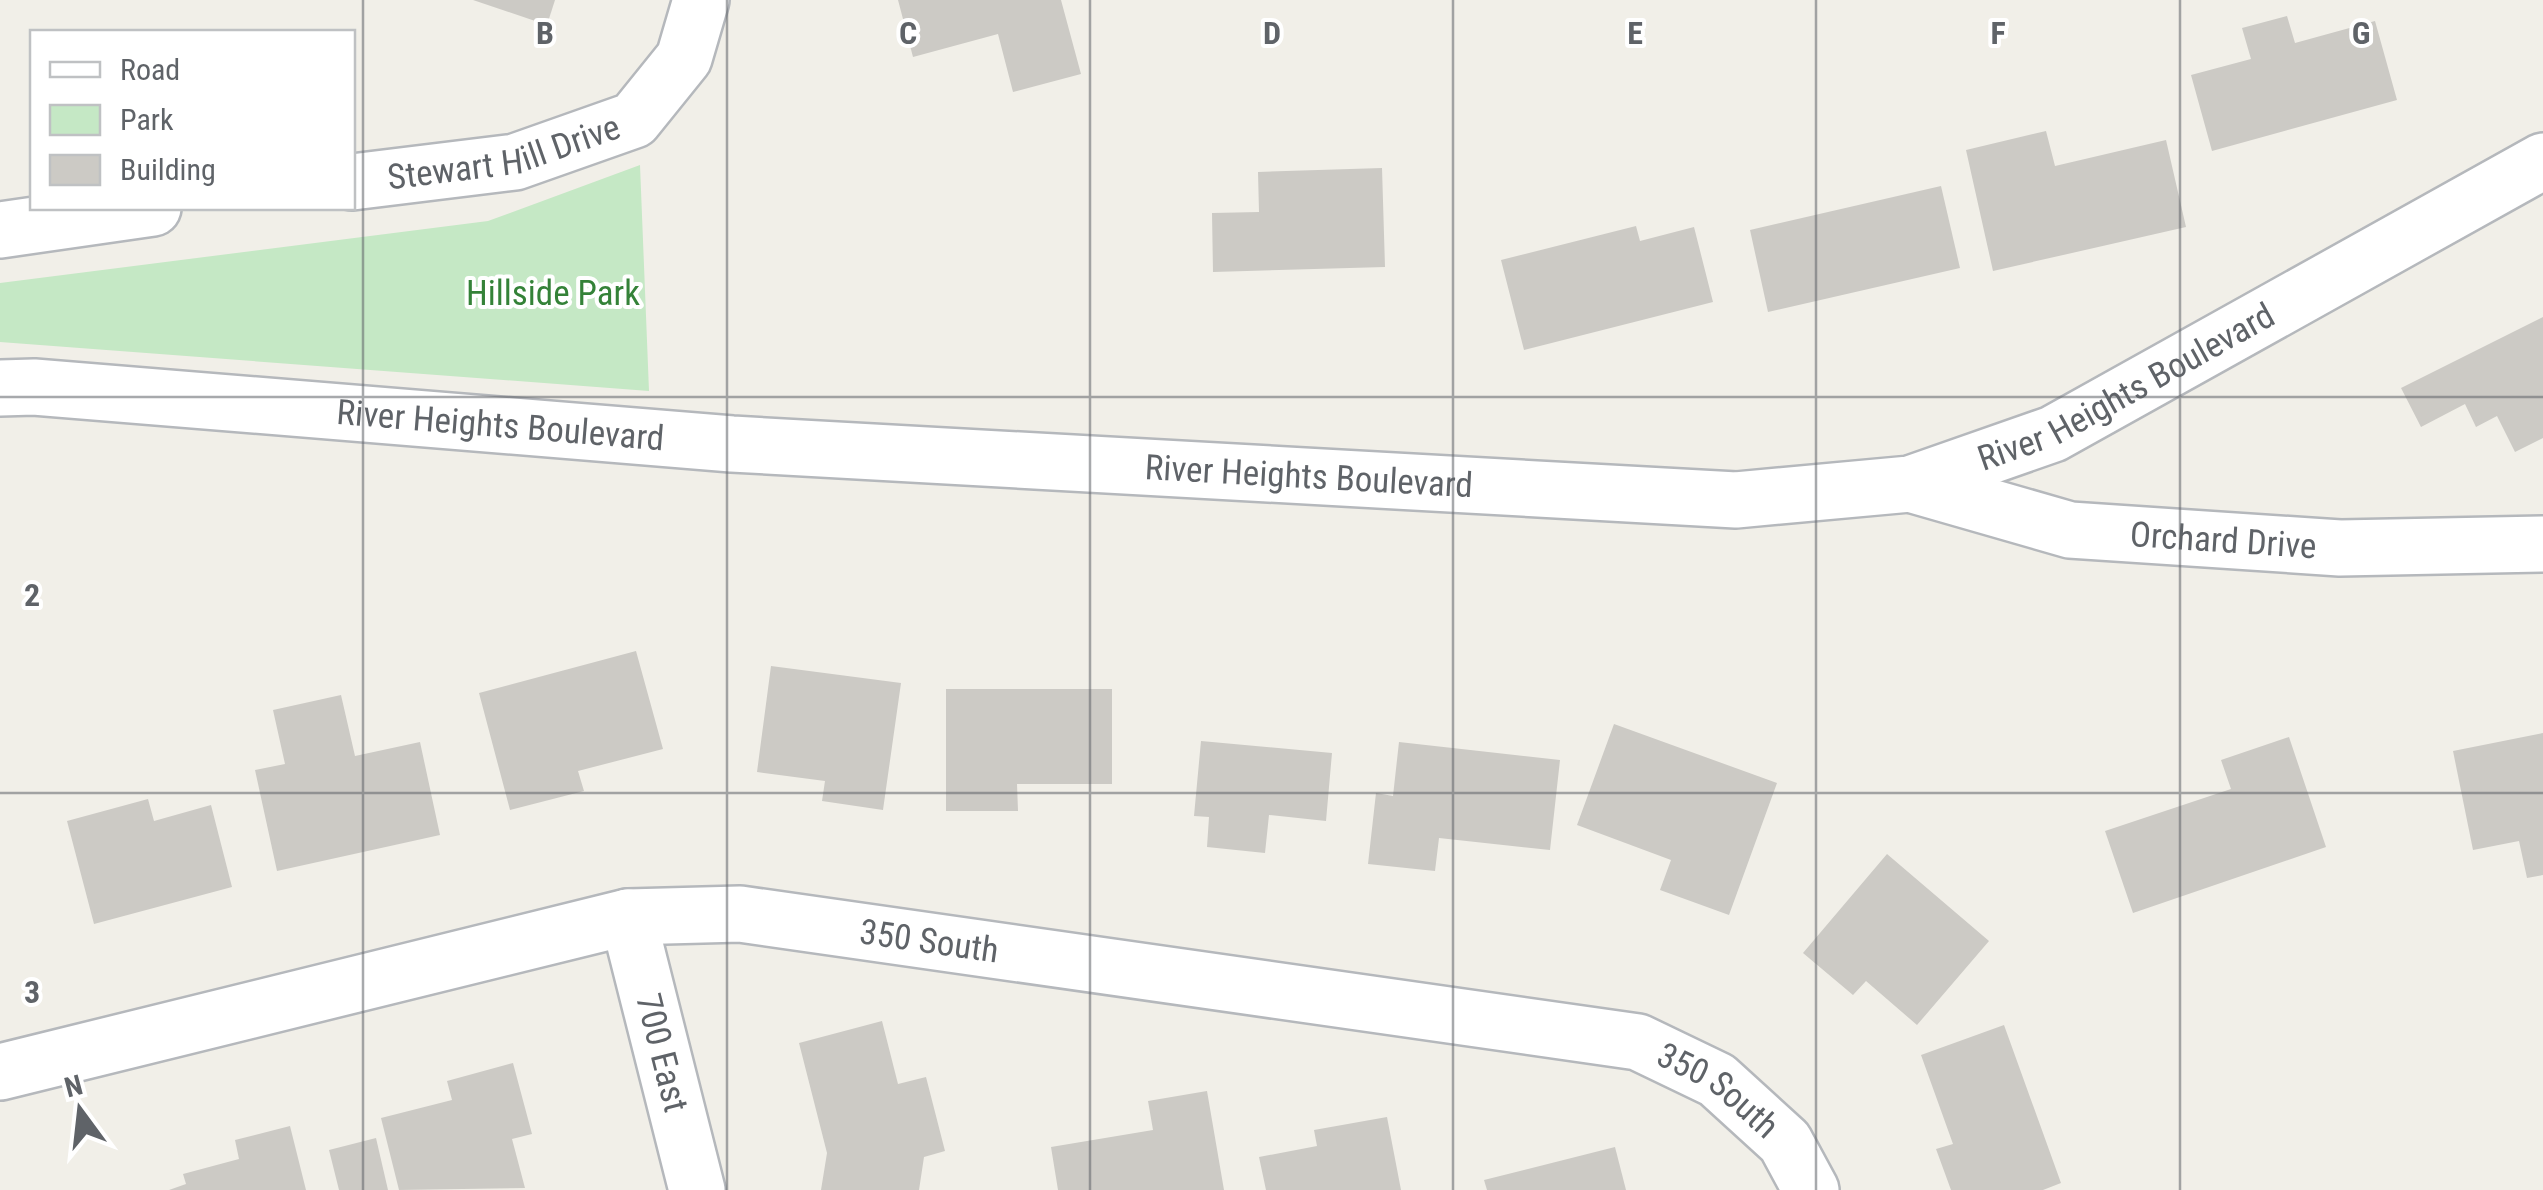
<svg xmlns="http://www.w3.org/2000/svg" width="2543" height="1190" viewBox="0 0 2543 1190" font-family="'Roboto Condensed',sans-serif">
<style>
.green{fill:#c5e8c5}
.building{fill:#cccac5}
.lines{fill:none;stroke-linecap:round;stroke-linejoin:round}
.street-casing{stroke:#b5b8bc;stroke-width:60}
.street{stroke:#fff;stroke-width:55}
.grid{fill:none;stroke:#5f6368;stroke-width:2.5;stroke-opacity:0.55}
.labels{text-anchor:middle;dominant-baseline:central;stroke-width:8;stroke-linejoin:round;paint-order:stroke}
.street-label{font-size:35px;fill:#5f6368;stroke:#fff}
.park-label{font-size:35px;fill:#348238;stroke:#fff}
.grid-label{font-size:32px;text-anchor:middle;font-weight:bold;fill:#5f6368;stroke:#fff;stroke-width:8;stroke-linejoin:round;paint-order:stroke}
</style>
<rect width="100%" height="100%" fill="#f1efe8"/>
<!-- green -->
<path class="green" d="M640 165 649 391 0 342V283L488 221Z"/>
<!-- building -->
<g class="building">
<path d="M473 0H555L547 25Z"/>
<path d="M898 0H1061L1081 74 1013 92 998 34 913 57Z"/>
<path d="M2287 16 2295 43 2375 21 2397 100 2212 151 2191 75 2251 59 2242 28Z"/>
<path d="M2046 131 2055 166 2166 140 2186 227 1993 271 1966 150Z"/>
<path d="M1382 168 1385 267 1213 272 1212 213 1259 212 1258 172Z"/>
<path d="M1941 186 1960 268 1768 312 1750 230Z"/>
<path d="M1636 226 1640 241 1694 227 1713 302 1524 350 1501 260Z"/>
<path d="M2543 317V438L2515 452 2497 416 2476 427 2465 404 2421 427 2401 388Z"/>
<path d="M636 651 663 749 578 771 584 791 510 810 479 693Z"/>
<path d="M771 666 901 683 883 810 822 801 825 781 757 772Z"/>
<path d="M946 689H1112V784H1017L1018 811H946Z"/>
<path d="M341 695 355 756 420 742 440 835 277 871 255 770 285 764 273 710Z"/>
<path d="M1614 724 1777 783 1729 915 1660 890 1671 860 1577 825Z"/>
<path d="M2543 733V875L2527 878 2519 841 2473 850 2453 751Z"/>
<path d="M2289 737 2326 847 2133 913 2105 831 2231 789 2221 760Z"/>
<path d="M1201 741 1332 753 1326 821 1269 815 1265 853 1207 847 1209 817 1194 816Z"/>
<path d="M1399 742 1560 760 1550 850 1439 838 1435 871 1368 864 1376 793 1393 796Z"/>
<path d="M148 799 154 821 211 805 232 887 94 924 67 821Z"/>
<path d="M1887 854 1989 941 1917 1025 1866 981 1853 995 1803 953Z"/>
<path d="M882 1021 898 1084 926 1077 945 1151 924 1157 919 1190H821L827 1153 799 1043Z"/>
<path d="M2004 1025 2061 1183 2043 1190H1951L1936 1149 1953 1144 1921 1055Z"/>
<path d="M513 1063 532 1134 512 1139 525 1188 399 1190 381 1118 452 1100 447 1081Z"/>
<path d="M1207 1091 1224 1190H1058L1051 1147 1153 1130 1148 1101Z"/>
<path d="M1387 1117 1401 1190H1266L1259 1157 1317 1146 1314 1130Z"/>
<path d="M290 1126 306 1190H169L186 1184 183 1174 239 1159 235 1140Z"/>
<path d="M376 1138 388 1190H339L329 1150Z"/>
<path d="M1615 1147 1626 1190H1487L1484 1180Z"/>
</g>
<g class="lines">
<!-- street casing -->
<g class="street-casing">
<g id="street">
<path id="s1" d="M352 182 515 162 634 120 684 58 701 0"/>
<path d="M0 230 153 208"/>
<path id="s2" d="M0 388 34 387 732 444 1736 500 1910 484 2053 434 2543 161"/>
<path id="s3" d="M1910 484 2070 530 2340 548 2543 544"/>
<path id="s4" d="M628 917 697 1190"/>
<path id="s5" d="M0 1072 628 917 740 914 1638 1042 1717 1080 1785 1142 1811 1190"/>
</g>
</g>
<!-- street -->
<use href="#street" class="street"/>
</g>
<!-- grid -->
<path class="grid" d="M363 0V1190M727 0V1190M1090 0V1190M1453 0V1190M1816 0V1190M2180 0V1190M0 397H2543M0 793H2543"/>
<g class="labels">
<!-- street labels -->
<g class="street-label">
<text stroke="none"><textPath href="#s1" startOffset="155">Stewart Hill Drive</textPath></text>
<text stroke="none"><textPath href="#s2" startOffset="2152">River Heights Boulevard</textPath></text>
<text stroke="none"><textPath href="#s2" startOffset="502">River Heights Boulevard</textPath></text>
<text stroke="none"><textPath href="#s2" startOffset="1312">River Heights Boulevard</textPath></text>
<text stroke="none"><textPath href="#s3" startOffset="320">Orchard Drive</textPath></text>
<text stroke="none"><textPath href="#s5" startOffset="950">350 South</textPath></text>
<text stroke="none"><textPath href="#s4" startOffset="140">700 East</textPath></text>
<text stroke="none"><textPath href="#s5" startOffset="1760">350 South</textPath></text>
</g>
<!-- park labels -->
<g class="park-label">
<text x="553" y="293">Hillside Park</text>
</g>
</g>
<g class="grid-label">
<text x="545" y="44">B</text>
<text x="908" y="44">C</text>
<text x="1272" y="44">D</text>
<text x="1635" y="44">E</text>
<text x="1998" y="44">F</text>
<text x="2361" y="44">G</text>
<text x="32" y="606">2</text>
<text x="32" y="1003">3</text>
</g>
<!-- legend -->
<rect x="30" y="30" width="325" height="180" fill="#ffffff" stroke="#bfc1c3" stroke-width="2.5"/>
<rect x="50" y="62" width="50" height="15" fill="#ffffff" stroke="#bfc1c3" stroke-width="2.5"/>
<text x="120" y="80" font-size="30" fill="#5f6368">Road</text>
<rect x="50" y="105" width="50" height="30" fill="#c5e8c5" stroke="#bfc1c3" stroke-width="2.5"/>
<text x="120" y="130" font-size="30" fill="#5f6368">Park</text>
<rect x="50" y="155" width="50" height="30" fill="#cccac5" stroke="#bfc1c3" stroke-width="2.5"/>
<text x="120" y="180" font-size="30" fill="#5f6368">Building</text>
<!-- north arrow -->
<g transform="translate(80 1110) rotate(345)" stroke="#ffffff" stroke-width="8" paint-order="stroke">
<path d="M0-8L18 38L0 25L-18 38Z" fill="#5f6368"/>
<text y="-15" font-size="28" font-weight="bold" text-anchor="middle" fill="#5f6368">N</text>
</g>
</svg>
